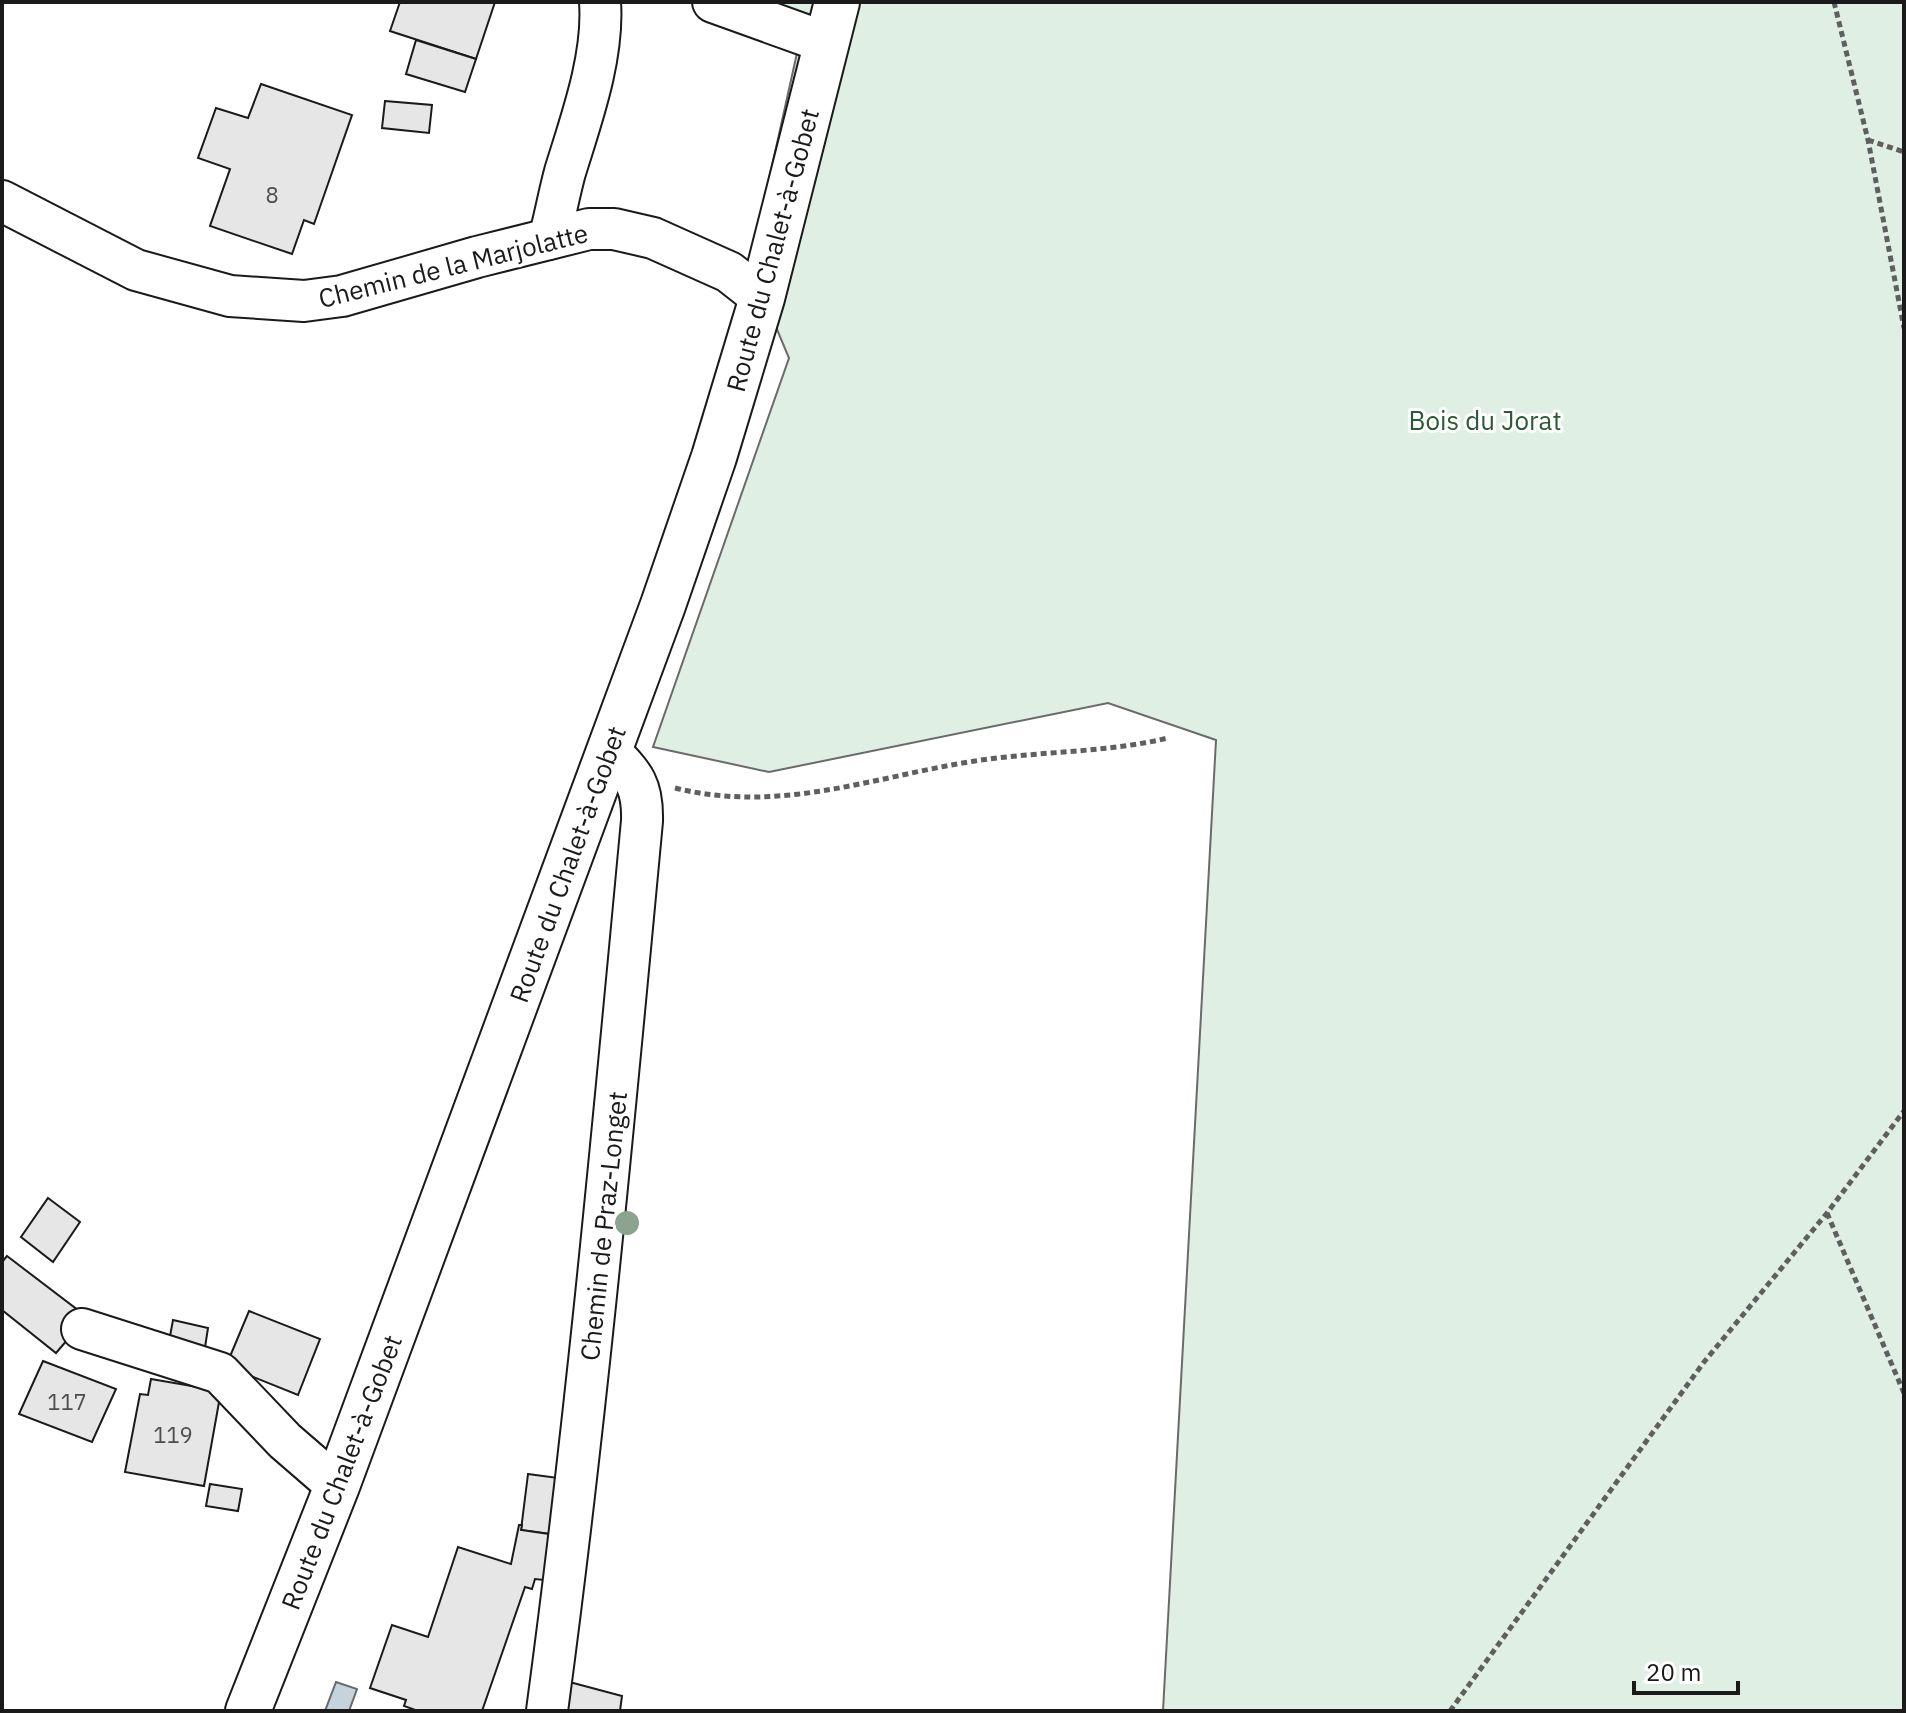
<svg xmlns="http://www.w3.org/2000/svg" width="1906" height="1713" viewBox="0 0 1906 1713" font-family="'IBM Plex Sans',sans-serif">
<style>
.green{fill:#e0efe3;stroke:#6a6a6a;stroke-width:2}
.water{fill:#c6d2dc;stroke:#6a6a6a;stroke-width:2}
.building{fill:#e6e6e6;stroke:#1a1a1a;stroke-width:2}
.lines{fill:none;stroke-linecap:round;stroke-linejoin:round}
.minor-casing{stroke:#1a1a1a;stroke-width:44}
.major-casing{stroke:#1a1a1a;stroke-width:48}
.path{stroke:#5f5f5f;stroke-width:5;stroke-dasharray:6 4;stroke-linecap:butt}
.minor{stroke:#fff;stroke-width:40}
.major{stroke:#fff;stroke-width:44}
.tree{fill:#8aa48f}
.labels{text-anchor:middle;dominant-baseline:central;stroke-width:6;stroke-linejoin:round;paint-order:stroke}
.number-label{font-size:22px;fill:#4d4d4d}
.street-label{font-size:26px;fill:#1a1a1a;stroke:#fff}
.park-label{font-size:26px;fill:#2b5a34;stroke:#fff}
</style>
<rect width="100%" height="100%" fill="#fff"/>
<!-- green -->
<path class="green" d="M748 2H1904V1711H1163L1216 740 1108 703 769 772 653 747 789 358 750 265 803 26Z"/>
<!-- water -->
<path class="water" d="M336 1682 357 1689 349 1711H325Z"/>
<!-- building -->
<g class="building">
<path d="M400 2H495L476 59 390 31Z"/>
<path d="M416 40 476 59 465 92 406 74Z"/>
<path d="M261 84 352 115 314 224 304 220 292 254 210 226 230 169 198 158 216 108 248 118Z"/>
<path d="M385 101 432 105 429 133 382 128Z"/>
<path d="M48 1198 80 1222 53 1262 21 1237Z"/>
<path d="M7 1256 87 1317 56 1353 2 1310V1262Z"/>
<path d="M249 1311 320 1339 298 1395 226 1366Z"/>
<path d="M173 1320 208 1328 204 1354 168 1347Z"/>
<path d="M43 1361 116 1389 92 1442 19 1414Z"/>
<path d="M151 1379 221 1391 204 1486 125 1472 140 1394 148 1395Z"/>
<path d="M528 1474 566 1479 559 1535 521 1530Z"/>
<path d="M210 1484 242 1489 238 1511 206 1506Z"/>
<path d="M519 1525H522L521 1530 549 1534 544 1580 535 1579 532 1589 525 1587 482 1711H418L404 1706 406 1700 370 1688 392 1625 428 1637 458 1547 511 1564Z"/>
<path d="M562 1680 622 1696 620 1711H559Z"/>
</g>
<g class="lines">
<!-- minor casing -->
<g class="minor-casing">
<g id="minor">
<path d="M713 2 827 43"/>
<path d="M2 201 136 270 230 296 304 301 342 296 477 257 589 229H614L653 238 729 272 762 298"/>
<path d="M549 239C555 217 559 194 565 172 581 120 604 57 600 2"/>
<path d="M82 1329 220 1373 285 1441 337 1486"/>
<path d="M547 1711C587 1415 614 1118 642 821 643 785 634 776 610 751"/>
</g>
</g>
<!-- major casing -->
<g class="major-casing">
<path id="major" d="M248 1711 337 1486 663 605 714 457 762 298 837 2"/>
</g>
<!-- path -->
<g class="path">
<path d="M1834 2 1868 140 1904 328"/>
<path d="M1868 140 1904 152"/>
<path d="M675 788C780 814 872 777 975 761 1039 751 1105 753 1168 738"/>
<path d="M1827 1213 1904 1393"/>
<path d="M1450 1711 1704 1362 1827 1213 1904 1111"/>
</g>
<!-- minor -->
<use href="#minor" class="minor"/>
<!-- major -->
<use href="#major" class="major"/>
</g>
<!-- trees -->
<circle class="tree" cx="627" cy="1223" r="12"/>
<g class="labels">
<!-- number labels -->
<g class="number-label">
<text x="272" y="194">8</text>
<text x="67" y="1401">117</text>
<text x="173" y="1434">119</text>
</g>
<!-- street labels -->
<g class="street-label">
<text transform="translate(772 250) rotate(-75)">Route du Chalet-à-Gobet</text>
<text transform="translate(453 265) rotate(-14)">Chemin de la Marjolatte</text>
<text transform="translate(567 864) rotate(-70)">Route du Chalet-à-Gobet</text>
<text transform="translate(603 1226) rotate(-84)">Chemin de Praz-Longet</text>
<text transform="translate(341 1472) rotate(-69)">Route du Chalet-à-Gobet</text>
</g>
<!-- park labels -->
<g class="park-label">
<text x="1485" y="420">Bois du Jorat</text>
</g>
</g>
<!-- border -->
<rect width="1906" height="1713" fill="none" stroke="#1a1a1a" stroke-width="8"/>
<!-- scale -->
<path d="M1634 1681v12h104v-12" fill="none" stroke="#1a1a1a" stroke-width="4"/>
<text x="1646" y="1681" font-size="24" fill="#1a1a1a" stroke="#ffffff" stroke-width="6" paint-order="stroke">20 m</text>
</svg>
